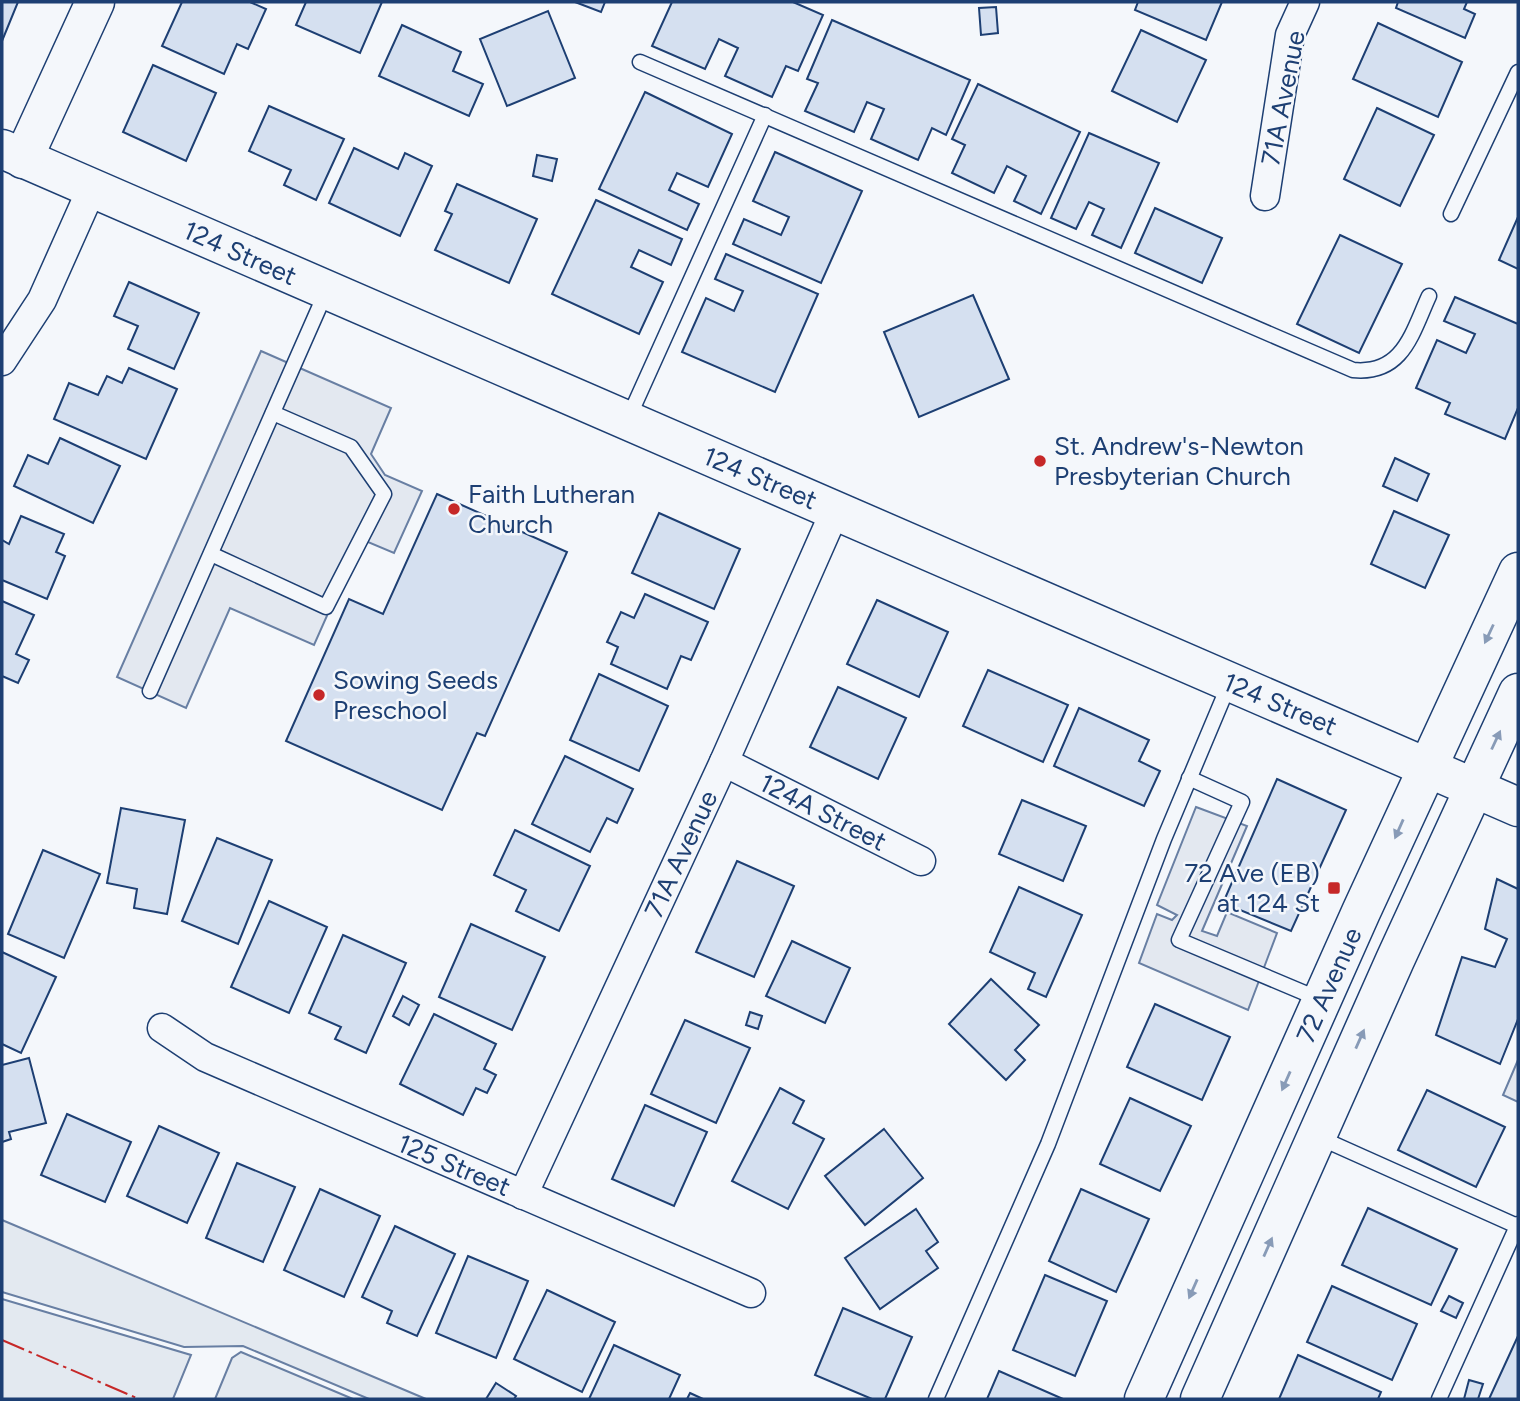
<svg xmlns="http://www.w3.org/2000/svg" width="1520" height="1401" viewBox="0 0 1520 1401" font-family="Figtree,sans-serif">
<style>
.green{fill:#e3e9f0;stroke:#687fa3;stroke-width:2}
.parking{fill:#e3e8f0;stroke:#687fa3;stroke-width:2}
.building{fill:#d5e0f0;stroke:#1d3f73;stroke-width:2}
.lines{fill:none;stroke-linecap:round;stroke-linejoin:round}
.lane-casing{stroke:#1d3f73;stroke-width:17}
.street-casing{stroke:#1d3f73;stroke-width:31}
.secondary-casing{stroke:#1d3f73;stroke-width:41}
.lane{stroke:#f4f7fb;stroke-width:14}
.street{stroke:#f4f7fb;stroke-width:28}
.secondary{stroke:#f4f7fb;stroke-width:38}
.power{stroke:#c62828;stroke-width:2;stroke-dasharray:24 5 3.5 5;stroke-linecap:butt}
.oneway{fill:#889bb7}
.poi-dot{fill:#c62828;stroke:#f4f7fb;stroke-width:2.5}
.labels{text-anchor:middle;dominant-baseline:central;stroke-width:5;stroke-linejoin:round;paint-order:stroke}
.street-label{font-size:26px;fill:#1d3f73;stroke:#f4f7fb}
.poi-label{font-size:26px;fill:#1d3f73;stroke:#f4f7fb;text-anchor:start}
</style>
<rect width="100%" height="100%" fill="#f4f7fb"/>
<!-- green -->
<g class="green">
<path d="M2 1220 426 1399H369L243 1346 184 1347 2 1292Z"/>
<path d="M2 1299 191 1355 173 1399H2Z"/>
<path d="M241 1352 353 1399H215L232 1358Z"/>
</g>
<!-- parking -->
<g class="parking">
<path d="M261 351 391 408 371 454 385 475 422 491 394 553 361 539 314 645 230 608 186 708 117 677Z"/>
<path d="M1196 807 1247 826 1202 931 1217 936 1227 912 1277 933 1248 1010 1139 963 1157 914 1172 920 1177 915 1157 905Z"/>
<path d="M1518 1060V1102L1503 1095Z"/>
</g>
<!-- building -->
<g class="building">
<path d="M2 2H18L2 41Z"/>
<path d="M182 2H250L266 9 248 49 237 44 224 74 162 46Z"/>
<path d="M306 2H382L360 53 296 25Z"/>
<path d="M575 2H605L601 12Z"/>
<path d="M672 2H793L823 15 798 71 786 66 772 97 725 76 738 48 719 39 705 69 652 46Z"/>
<path d="M1138 2H1222L1206 40 1135 10Z"/>
<path d="M1398 2H1467L1464 9 1475 14 1465 38 1396 8Z"/>
<path d="M996 7 998 33 981 35 979 8Z"/>
<path d="M548 11 575 78 507 106 480 39Z"/>
<path d="M832 20 970 80 946 135 932 128 918 160 871 139 884 109 867 102 854 132 805 111 818 83 807 79Z"/>
<path d="M1378 23 1462 62 1438 117 1353 79Z"/>
<path d="M402 25 461 52 453 71 483 84 469 116 379 76Z"/>
<path d="M1141 30 1206 60 1177 122 1112 91Z"/>
<path d="M153 65 216 93 186 161 123 132Z"/>
<path d="M978 84 1080 132 1041 214 1014 201 1026 176 1007 166 994 193 952 173 965 145 952 139Z"/>
<path d="M645 92 732 134 708 187 677 173 669 190 699 204 687 230 599 189Z"/>
<path d="M269 106 344 139 316 200 284 185 291 170 249 151Z"/>
<path d="M1377 108 1434 135 1400 206 1344 179Z"/>
<path d="M1089 133 1159 163 1121 248 1092 235 1104 209 1089 202 1076 229 1051 218Z"/>
<path d="M354 148 398 169 405 153 432 166 400 236 329 203Z"/>
<path d="M775 152 862 191 821 283 733 244 744 219 781 235 789 217 753 201Z"/>
<path d="M537 155 557 159 552 181 533 176Z"/>
<path d="M457 184 537 219 509 283 435 250 452 214 445 211Z"/>
<path d="M596 200 682 239 671 265 639 250 631 267 663 282 639 334 552 294Z"/>
<path d="M1155 208 1222 238 1202 283 1135 253Z"/>
<path d="M1518 217V269L1499 260Z"/>
<path d="M1340 235 1402 264 1359 353 1297 324Z"/>
<path d="M726 254 818 294 775 392 682 352 706 298 734 311 743 291 715 279Z"/>
<path d="M129 282 199 313 174 369 128 349 138 326 114 316Z"/>
<path d="M973 295 1009 379 919 417 884 332Z"/>
<path d="M1455 297 1518 324V408L1505 439 1445 414 1450 403 1416 388 1437 340 1466 353 1475 334 1444 321Z"/>
<path d="M129 368 177 389 146 459 54 419 69 383 98 395 107 376 122 383Z"/>
<path d="M60 438 120 466 93 523 14 486 28 455 48 464Z"/>
<path d="M1395 458 1429 474 1417 501 1383 486Z"/>
<path d="M437 494 567 552 485 736 477 733 442 810 286 741 349 599 383 614Z"/>
<path d="M1394 511 1449 535 1425 588 1371 564Z"/>
<path d="M659 513 740 549 714 609 632 573Z"/>
<path d="M21 516 64 534 56 552 65 556 47 599 2 580V540L9 544Z"/>
<path d="M645 594 708 622 691 660 681 656 667 689 611 664 618 647 607 642 621 612 634 618Z"/>
<path d="M877 600 948 632 919 697 847 664Z"/>
<path d="M2 601 34 615 16 654 29 660 18 683 2 676Z"/>
<path d="M988 670 1068 705 1043 762 963 726Z"/>
<path d="M599 674 668 706 639 771 570 740Z"/>
<path d="M838 687 906 718 878 779 810 747Z"/>
<path d="M1079 708 1149 740 1139 761 1160 771 1144 806 1054 766Z"/>
<path d="M565 756 633 789 617 823 607 818 590 852 532 824Z"/>
<path d="M1277 779 1346 810 1291 931 1223 903Z"/>
<path d="M1022 800 1086 826 1063 881 999 854Z"/>
<path d="M121 808 185 820 167 914 134 908 137 889 107 883Z"/>
<path d="M515 830 590 866 559 931 516 911 526 890 494 875Z"/>
<path d="M217 838 272 860 238 944 182 921Z"/>
<path d="M43 850 100 874 64 958 8 934Z"/>
<path d="M737 861 794 886 754 977 696 952Z"/>
<path d="M1497 879 1518 889V1019L1500 1064 1436 1035 1462 957 1495 967 1507 939 1485 929Z"/>
<path d="M1019 887 1082 915 1046 997 1028 989 1035 973 990 952Z"/>
<path d="M269 901 327 927 289 1013 231 987Z"/>
<path d="M471 924 545 957 512 1030 439 997Z"/>
<path d="M343 935 406 963 366 1053 335 1039 341 1027 309 1013Z"/>
<path d="M792 941 850 968 825 1023 766 996Z"/>
<path d="M2 952 56 977 21 1053 2 1044Z"/>
<path d="M991 979 1039 1025 1015 1050 1025 1060 1006 1080 949 1024Z"/>
<path d="M403 996 419 1005 409 1025 393 1016Z"/>
<path d="M1155 1004 1230 1037 1202 1100 1127 1067Z"/>
<path d="M750 1012 762 1016 758 1029 746 1025Z"/>
<path d="M434 1014 496 1044 484 1069 496 1075 487 1093 476 1088 463 1115 400 1084Z"/>
<path d="M685 1020 750 1048 716 1123 651 1094Z"/>
<path d="M29 1058 46 1123 9 1132 11 1139 2 1142V1065Z"/>
<path d="M780 1088 804 1101 793 1123 824 1139 788 1209 732 1181Z"/>
<path d="M1427 1090 1505 1127 1476 1187 1398 1150Z"/>
<path d="M1130 1098 1191 1126 1160 1191 1100 1164Z"/>
<path d="M645 1105 707 1132 674 1206 612 1179Z"/>
<path d="M67 1114 131 1142 105 1202 41 1175Z"/>
<path d="M159 1126 219 1153 187 1223 127 1196Z"/>
<path d="M884 1129 923 1178 865 1225 825 1176Z"/>
<path d="M237 1163 295 1187 263 1262 206 1238Z"/>
<path d="M320 1189 380 1216 344 1297 284 1270Z"/>
<path d="M1081 1189 1149 1219 1116 1292 1049 1261Z"/>
<path d="M1368 1208 1457 1249 1431 1305 1342 1265Z"/>
<path d="M916 1209 938 1242 926 1251 938 1268 880 1309 845 1258Z"/>
<path d="M395 1226 455 1254 417 1336 387 1323 392 1311 362 1297Z"/>
<path d="M468 1256 528 1281 496 1358 436 1333Z"/>
<path d="M1045 1275 1107 1301 1075 1376 1013 1350Z"/>
<path d="M1332 1286 1417 1324 1392 1380 1307 1342Z"/>
<path d="M547 1290 615 1322 582 1392 514 1359Z"/>
<path d="M1449 1296 1463 1303 1456 1318 1441 1311Z"/>
<path d="M843 1308 912 1337 885 1399H872L815 1375Z"/>
<path d="M1518 1336V1399H1489Z"/>
<path d="M614 1345 680 1375 669 1399H589Z"/>
<path d="M1298 1355 1381 1392 1378 1399H1279Z"/>
<path d="M999 1371 1063 1399H987Z"/>
<path d="M1469 1380 1483 1384 1478 1399H1464Z"/>
<path d="M496 1383 516 1396 514 1399H486Z"/>
<path d="M690 1393 703 1399H687Z"/>
</g>
<g class="lines">
<!-- lane casing -->
<g class="lane-casing">
<g id="lane">
<path d="M640 62 1353 370C1403 375 1412 333 1429 296"/>
<path d="M1451 214 1518 72"/>
<path d="M628 419 765 115"/>
<path d="M211 554 326 607 384 494 351 447 273 413"/>
<path d="M150 691 326 292"/>
<path d="M1189 778 1242 802 1179 940 1319 999"/>
<path d="M1318 1137 1517 1226"/>
<path d="M936 1399 1048 1144 1164 839 1230 682"/>
<path d="M1439 1399 1518 1224"/>
</g>
</g>
<!-- street casing -->
<g class="street-casing">
<g id="street">
<path d="M1265 196 1290 35 1305 2"/>
<path d="M2 361 42 300 92 188"/>
<path d="M724 762 921 861"/>
<path d="M162 1028 205 1057 751 1293"/>
<path d="M523 1195 724 762 835 511"/>
</g>
</g>
<!-- secondary casing -->
<g class="secondary-casing">
<g id="secondary">
<path d="M2 149 1518 807"/>
<path d="M23 159 95 2"/>
<path d="M1144 1399 1361 912 1518 572"/>
<path d="M1200 1399 1395 960 1518 693"/>
</g>
</g>
<!-- lane -->
<use href="#lane" class="lane"/>
<!-- street -->
<use href="#street" class="street"/>
<!-- secondary -->
<use href="#secondary" class="secondary"/>
<!-- power -->
<path class="power" d="M2 1340 139 1399"/>
</g>
<!-- one-way arrows -->
<defs><path id="oneway-solid" d="M-6-.8H1V-3.2L6.5 0L1 3.2V.8H-6Z" transform="scale(1.75)"/></defs>
<g class="oneway">
<use href="#oneway-solid" transform="translate(1489 634) rotate(115)"/>
<use href="#oneway-solid" transform="translate(1496 740) rotate(-65)"/>
<use href="#oneway-solid" transform="translate(1399 829) rotate(114)"/>
<use href="#oneway-solid" transform="translate(1360 1039) rotate(-66)"/>
<use href="#oneway-solid" transform="translate(1286 1081) rotate(114)"/>
<use href="#oneway-solid" transform="translate(1268 1247) rotate(-66)"/>
<use href="#oneway-solid" transform="translate(1193 1289) rotate(114)"/>
</g>
<!-- markers -->
<g class="poi-dot">
<circle cx="1040" cy="461" r="7"/>
<circle cx="454" cy="509" r="7"/>
<circle cx="319" cy="695" r="7"/>
<rect x="1327" y="881" width="14" height="14" rx="3.5"/>
</g>
<g class="labels">
<!-- street labels -->
<g class="street-label">
<text transform="translate(1283 98) rotate(-79)">71A Avenue</text>
<text transform="translate(240 253) rotate(24)">124 Street</text>
<text transform="translate(760 478) rotate(23)">124 Street</text>
<text transform="translate(1280 704) rotate(23)">124 Street</text>
<text transform="translate(823 812) rotate(27)">124A Street</text>
<text transform="translate(681 854) rotate(-65)">71A Avenue</text>
<text transform="translate(1329 985) rotate(-66)">72 Avenue</text>
<text transform="translate(454 1165) rotate(23)">125 Street</text>
</g>
<!-- poi labels -->
<g class="poi-label">
<text x="1054" y="446">St. Andrew's-Newton<tspan x="1054" dy="30">Presbyterian Church</tspan></text>
<text x="468" y="494">Faith Lutheran<tspan x="468" dy="30">Church</tspan></text>
<text x="333" y="680">Sowing Seeds<tspan x="333" dy="30">Preschool</tspan></text>
<text x="1320" y="873" text-anchor="end">72 Ave (EB)<tspan x="1320" dy="30">at 124 St</tspan></text>
</g>
</g>
<!-- border -->
<rect width="1520" height="1401" fill="none" stroke="#1d3f73" stroke-width="7"/>
</svg>
